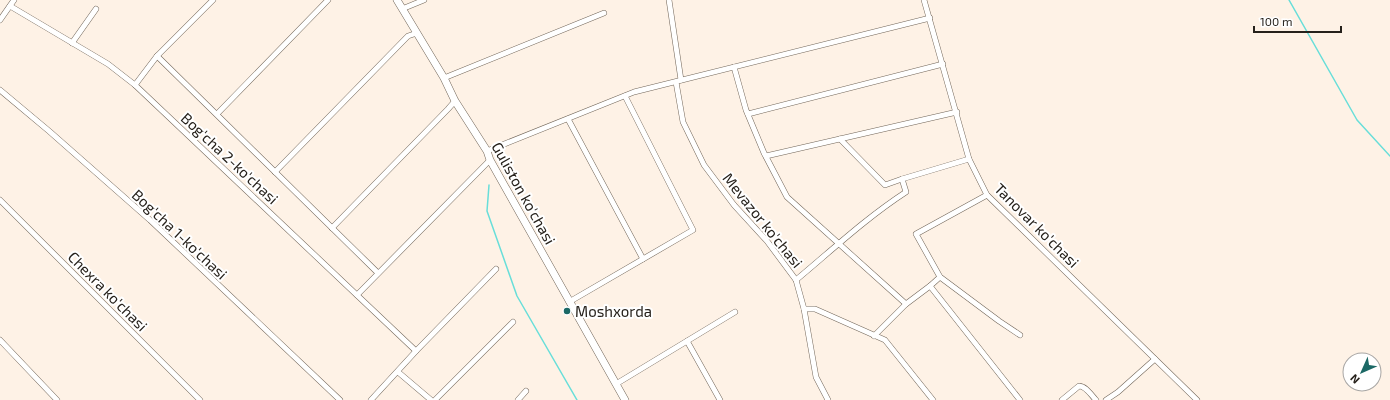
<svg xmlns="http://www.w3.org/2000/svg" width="1390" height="400" viewBox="0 0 1390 400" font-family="'Exo 2',sans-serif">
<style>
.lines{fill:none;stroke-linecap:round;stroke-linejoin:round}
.stream{stroke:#68ded9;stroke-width:1.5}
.street-casing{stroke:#726659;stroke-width:6}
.secondary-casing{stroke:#726659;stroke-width:8}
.street{stroke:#fff;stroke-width:5}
.secondary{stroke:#fff;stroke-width:7}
.poi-dot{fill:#1b6865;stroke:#fff;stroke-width:1.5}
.labels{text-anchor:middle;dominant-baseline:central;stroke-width:4;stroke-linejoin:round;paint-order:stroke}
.street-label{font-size:15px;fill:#26211b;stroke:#fff}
.poi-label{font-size:15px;fill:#26211b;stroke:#fff;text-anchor:start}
</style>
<rect width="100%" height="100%" fill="#fef2e6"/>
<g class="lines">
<!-- stream -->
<g class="stream">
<path d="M1289 0 1357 120 1390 156"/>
<path d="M489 185 487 211 517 296 577 400"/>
</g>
<!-- street casing -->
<g class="street-casing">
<g id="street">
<path d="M669 0 681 80"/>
<path d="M924 0 969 159 987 195 1197 400"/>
<path d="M10 6 108 64 135 85 416 351"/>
<path d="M402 9 424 0"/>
<path d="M0 20 14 0"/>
<path d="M72 43 96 9"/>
<path d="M157 56 378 273"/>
<path d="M734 67 746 110 764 153 787 197 906 304"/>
<path d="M444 78 604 13"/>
<path d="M676 82 683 122 704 165 734 205 767 241 796 280 804 309 816 377 828 400"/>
<path d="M135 85 157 56 213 0"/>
<path d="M0 90 49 131 150 220 340 400"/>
<path d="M217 114 328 0"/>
<path d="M748 114 943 64"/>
<path d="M568 119 643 259"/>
<path d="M840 139 885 185 902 179 969 159"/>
<path d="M487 151 634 92 930 18"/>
<path d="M766 156 957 112"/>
<path d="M275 172 408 36 417 33"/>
<path d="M987 195 916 234 940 277 999 321 1020 335"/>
<path d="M0 200 200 400"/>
<path d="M332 228 448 109 455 101"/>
<path d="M796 280C832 250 866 218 906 192L902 179"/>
<path d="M930 286 1020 400"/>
<path d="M357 295 490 160"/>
<path d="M569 302 693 230 625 96"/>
<path d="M804 309H815L885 340 933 400"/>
<path d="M874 336 906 304 930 286 940 277"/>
<path d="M0 340 57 400"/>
<path d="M687 341 720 400"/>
<path d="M398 372 431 400"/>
<path d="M616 384 735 312"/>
<path d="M371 400 416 351 496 269"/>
<path d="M435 400 513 322"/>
<path d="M518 400 526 391"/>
<path d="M1062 400 1079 386C1086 386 1091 395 1096 400"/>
<path d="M1106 400 1118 392 1155 359"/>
</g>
</g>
<!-- secondary casing -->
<g class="secondary-casing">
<path id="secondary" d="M397 0 444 78 455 101 487 151 490 160 625 400"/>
</g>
<!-- street -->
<use href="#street" class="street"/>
<!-- secondary -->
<use href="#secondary" class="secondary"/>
</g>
<!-- markers -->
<circle class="poi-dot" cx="567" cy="311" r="4"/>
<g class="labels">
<!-- street labels -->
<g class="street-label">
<text transform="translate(230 158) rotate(43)">Bog'cha 2-ko'chasi</text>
<text transform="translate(524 193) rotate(61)">Guliston ko'chasi</text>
<text transform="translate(763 220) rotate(51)">Mevazor ko'chasi</text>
<text transform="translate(1037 225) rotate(45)">Tanovar ko'chasi</text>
<text transform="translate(180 234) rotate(43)">Bog'cha 1-ko'chasi</text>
<text transform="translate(108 291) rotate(45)">Chexra ko'chasi</text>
</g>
<!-- poi labels -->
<g class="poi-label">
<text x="575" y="311">Moshxorda</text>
</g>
</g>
<!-- north arrow -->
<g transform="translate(1362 372) rotate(225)"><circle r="19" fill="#ffffff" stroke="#a8a6a4"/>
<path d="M0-3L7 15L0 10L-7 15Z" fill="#1b6865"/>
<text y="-6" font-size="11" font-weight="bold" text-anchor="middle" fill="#26211b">N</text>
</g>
<!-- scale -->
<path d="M1254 26v6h87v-6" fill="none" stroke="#26211b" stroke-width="2"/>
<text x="1260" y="26" font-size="12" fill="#26211b" stroke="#ffffff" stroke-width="3" paint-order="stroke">100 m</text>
</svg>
